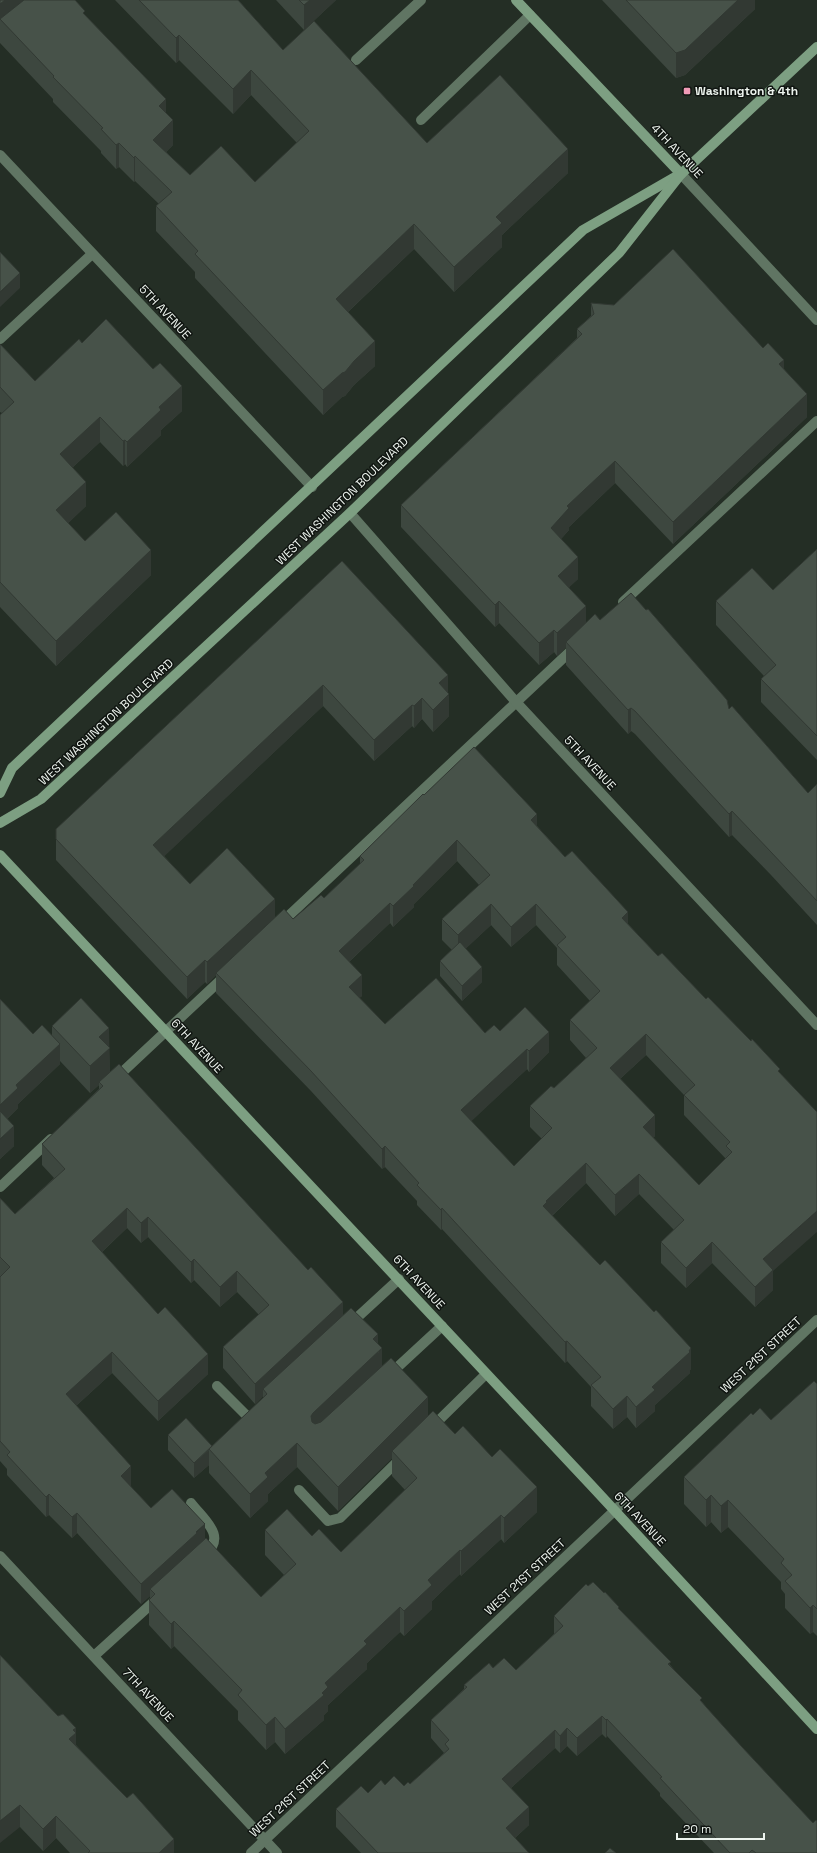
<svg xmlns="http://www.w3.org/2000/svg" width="817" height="1853" viewBox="0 0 817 1853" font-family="'Space Grotesk',sans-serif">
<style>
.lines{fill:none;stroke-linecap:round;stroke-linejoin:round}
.lane{stroke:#607563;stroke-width:10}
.street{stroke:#607563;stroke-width:10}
.secondary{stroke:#7d9f82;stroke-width:10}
.wall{fill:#3d473f;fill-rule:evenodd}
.shaded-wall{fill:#323933}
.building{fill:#475249;stroke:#323933;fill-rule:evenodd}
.poi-dot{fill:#f09ab6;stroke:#101511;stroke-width:1.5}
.labels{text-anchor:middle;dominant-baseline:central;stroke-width:3;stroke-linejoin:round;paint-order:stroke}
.poi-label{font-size:12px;font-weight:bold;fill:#edf4ee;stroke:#101511;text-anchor:start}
.street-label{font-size:12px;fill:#edf4ee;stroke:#101511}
</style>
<rect width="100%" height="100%" fill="#242e25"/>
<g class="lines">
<!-- lane -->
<g class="lane">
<path d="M356 60 421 0"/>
<path d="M421 120 530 15"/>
<path d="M0 339 92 254"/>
<path d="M623 602 817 421"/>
<path d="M280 924 576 646"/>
<path d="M115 1079 226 975"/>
<path d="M0 1187 51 1139"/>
<path d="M349 1325 399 1279"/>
<path d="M389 1375 442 1326"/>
<path d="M217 1386 249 1418 254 1414"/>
<path d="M431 1428 486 1374"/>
<path d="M299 1490 328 1521 340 1518 401 1458"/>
<path d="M191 1503C205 1521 227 1536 205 1555"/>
<path d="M94 1656 159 1597"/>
</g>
<!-- street -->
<g class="street">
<path d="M0 155 312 487"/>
<path d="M681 174 817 320"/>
<path d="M350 513 516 702 817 1025"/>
<path d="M0 1556 277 1853"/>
<path d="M251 1853 817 1320"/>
</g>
<!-- secondary -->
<g class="secondary">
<path d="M516 0 681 174"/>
<path d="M0 793 12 768 583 230 675 177"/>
<path d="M0 823 41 799 350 513 619 253 681 174 817 47"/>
<path d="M0 855 590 1484 817 1729"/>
</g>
</g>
<!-- wall -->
<g class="wall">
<path d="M0 0 85 15 166 114 173 145 166 152 190 175 255 182 297 143 251 95 233 114 179 60 176 63 115 0H238L283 50 427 143 568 173 502 235V247L454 292 414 249 348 312 375 366 354 385 345 396 342 397 323 415 195 278V272L156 231V206L159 204 135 181 134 182 119 167 116 169 101 153V151L53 102V99L0 43Z"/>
<path d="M276 0H336L304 30Z"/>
<path d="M602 0H755V9L685 75 676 78Z"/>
<path d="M591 303 784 369 807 417 673 544 615 483 569 527V530L561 539 578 579 569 587 586 623 600 620 729 709 808 793 817 784V925L771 875 732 835 729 837 635 734 631 731 628 734 566 665V647L557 656 554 652 539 665 499 623 495 627 401 527V505L577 338V329L591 316Z"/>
<path d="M82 343 182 411 161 430V435L127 467 125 464 123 466 100 442 73 467 86 506 68 523 85 541 151 575 56 666 0 607V415L2 413 0 412V344L35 381Z"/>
<path d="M817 549V760L761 702V679L764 676 716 625V601L773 590Z"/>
<path d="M342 561 448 693 449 716 433 732 422 719 414 728 412 726 374 761 323 706 164 856 190 884 275 917 293 919 324 898 360 864V856L424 795 537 826 565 857 658 956 706 999 773 1271V1290L755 1307 712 1263 686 1288 661 1263V1242L674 1230 639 1194 615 1216 586 1183 552 1216 691 1369 690 1370V1373L655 1405V1411L636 1428 627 1417 613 1429 591 1406V1387L567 1361 565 1363 442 1229 441 1230 417 1205V1201L385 1167 382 1169 311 1091 216 993V975L207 984 205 982 187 999 56 860V839ZM457 861 479 885 442 919V940L452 950 440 961V976L462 1001 482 982 465 949 491 925 511 947 536 925 557 948V965L590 1001 570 1020V1040L586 1058 554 1088 530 1106V1127L542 1139 514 1166 471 1121 527 1069 529 1072 549 1052 500 1031 485 1033 385 1024 359 998 362 996 349 962 390 923 393 927 414 907V904ZM646 1055 684 1095V1115L726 1159 699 1185 653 1138 655 1136 620 1079Z"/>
<path d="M0 999 33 1034 52 1035V1026L109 1047 110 1073 343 1316 378 1343 382 1366 428 1416 455 1434 537 1512 504 1543 501 1539 461 1576 460 1574 432 1601V1609L404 1636 400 1632 367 1663V1669L328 1705V1711L324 1715V1720L285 1754 275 1742 266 1750 238 1720V1711L174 1646 171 1649 149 1625V1600L150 1599V1596L141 1604 77 1533 72 1538 49 1515 46 1517 7 1475V1469L0 1461V1198L15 1214 54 1178 42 1165V1144L99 1089V1085L90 1093 60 1061V1064L18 1104V1108L7 1119 14 1146 0 1159ZM127 1228 141 1243 148 1237 191 1283 194 1280 220 1307 237 1292 259 1315 223 1347V1368L255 1404 263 1396V1398L212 1446 168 1435V1450L194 1478 209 1465V1473L250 1518 268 1501V1494L297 1467 338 1511 392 1458V1476L405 1490 341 1552 312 1536 265 1530V1555L284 1575 261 1597 205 1540 151 1508 131 1487 76 1406 112 1373 158 1421 208 1374 102 1252Z"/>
<path d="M817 1384V1636L813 1632 810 1634 785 1608V1594L781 1589V1582L728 1527 721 1533 711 1522 706 1527 684 1504V1477L753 1415 771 1420Z"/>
<path d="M588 1586 619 1609 671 1666 702 1702 817 1853H714L660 1796V1793L607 1736 606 1738 602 1734 577 1756 567 1746 560 1753 555 1748 511 1788 529 1825 515 1838 529 1853H361L336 1827V1809L385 1785 404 1786 410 1784 444 1753 431 1738V1720L464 1689V1685L493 1668 516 1670 554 1634V1616Z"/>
<path d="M0 1655 76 1745 174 1853H70L56 1838 43 1851 20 1827Z"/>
</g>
<!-- shaded-wall -->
<g class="shaded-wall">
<path d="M5 0H33L0 19V28V4Z"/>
<path d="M310 0H336L304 30V5Z"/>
<path d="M738 0H755V9L685 75 676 78V53Z"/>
<path d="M179 35V60L176 63V38Z"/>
<path d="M251 70V95L233 114V89Z"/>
<path d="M166 99V124L159 106Z"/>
<path d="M173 120V145L153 164V140Z"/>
<path d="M119 143V167L116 169V145Z"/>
<path d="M568 149V173L502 235V247L454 292V267L496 217Z"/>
<path d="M135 156V181L134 182V158Z"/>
<path d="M414 224V249L336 323V299Z"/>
<path d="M20 273V288L0 307V292Z"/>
<path d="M375 341V366L354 385 345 396 342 397 323 415V390Z"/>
<path d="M784 360V382L779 364Z"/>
<path d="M182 386V411L161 430V435L127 467V442L159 407Z"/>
<path d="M807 394V417L673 544V522Z"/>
<path d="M100 417V442L60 479V454Z"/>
<path d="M125 440V464L123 466V441Z"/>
<path d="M615 461V483L569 527V530L551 550V528L567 506Z"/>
<path d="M86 482V506L56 535V510Z"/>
<path d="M151 550V575L56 666V641Z"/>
<path d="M578 557V579L558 598V576Z"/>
<path d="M499 601V623L495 627V605Z"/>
<path d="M586 606V628L566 642V647L557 656V633Z"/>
<path d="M554 630V652L539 665V643Z"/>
<path d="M448 675V696L449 694V716L433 732V710L439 683Z"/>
<path d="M323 685V706L153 867V845Z"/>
<path d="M422 698V719L414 728V706Z"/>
<path d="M412 705V726L374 761V740Z"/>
<path d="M631 708V731L628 734V710Z"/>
<path d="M732 811V835L729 837V814Z"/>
<path d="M537 814V834L531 820Z"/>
<path d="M457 840V861L414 904V907L393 927V906L413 885Z"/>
<path d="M275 899V920L216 973V975L207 984V962Z"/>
<path d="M390 903V923L339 971V951Z"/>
<path d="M491 904V925L458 956V935Z"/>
<path d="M536 904V925L511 947V927Z"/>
<path d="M628 912V932L622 918Z"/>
<path d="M205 960V982L187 999V977Z"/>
<path d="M482 967V982L462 1001V986Z"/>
<path d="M362 975V996L349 1007V987Z"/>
<path d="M109 1028 110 1075 99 1082V1085L90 1093V1066L99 1037Z"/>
<path d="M549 1032V1052L529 1072V1051Z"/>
<path d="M646 1034V1055L610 1088V1068Z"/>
<path d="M60 1044V1064L18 1104V1108L0 1125V1105L16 1085Z"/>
<path d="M527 1049V1069L461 1131V1110Z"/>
<path d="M655 1115V1136L643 1147V1127Z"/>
<path d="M14 1126V1146L0 1159V1139Z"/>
<path d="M385 1146V1167L382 1169V1149Z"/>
<path d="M586 1163V1183L547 1220 543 1206 546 1201Z"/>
<path d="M639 1174V1194L615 1216V1195Z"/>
<path d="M127 1208V1228L92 1261V1241Z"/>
<path d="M442 1208V1229L441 1230V1210Z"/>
<path d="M817 1211V1232L773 1271V1290L755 1307V1287L763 1259Z"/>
<path d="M148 1217V1237L141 1243V1223Z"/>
<path d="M712 1242V1263L686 1288V1268Z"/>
<path d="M194 1259V1280L191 1283V1262Z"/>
<path d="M237 1271V1292L220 1307V1287Z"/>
<path d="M343 1302V1322L263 1389V1396L255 1404V1384Z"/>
<path d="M378 1334V1353L382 1348V1373L311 1440V1416L313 1413 373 1339Z"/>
<path d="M567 1341V1361L565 1363V1342Z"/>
<path d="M691 1348V1369L690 1370V1373L655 1405V1411L636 1428V1407L652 1387Z"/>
<path d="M112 1352V1373L66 1415V1394Z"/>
<path d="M208 1354V1374L158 1421V1401Z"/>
<path d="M627 1396V1417L613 1429V1409Z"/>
<path d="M428 1397V1422L392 1451V1458L338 1511V1487Z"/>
<path d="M297 1443V1467L268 1494V1501L250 1518V1494L265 1473Z"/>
<path d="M209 1450V1465L194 1478V1463Z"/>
<path d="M131 1466V1487L121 1476Z"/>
<path d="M537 1487V1512L504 1543V1518Z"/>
<path d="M49 1494V1515L46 1517V1497Z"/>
<path d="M711 1495V1522L706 1527V1500Z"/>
<path d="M728 1500V1527L721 1533V1506Z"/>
<path d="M77 1513V1533L72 1538V1517Z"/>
<path d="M501 1515V1539L461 1576V1551Z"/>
<path d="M205 1524V1544L150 1589V1596L141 1604V1584Z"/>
<path d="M460 1550V1574L432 1601V1609L404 1636V1611L428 1580Z"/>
<path d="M813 1605V1632L810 1634V1608Z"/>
<path d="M400 1607V1632L367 1663V1669L328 1705V1711L324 1715V1720L285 1754V1729L322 1693 325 1683 364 1641Z"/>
<path d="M174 1621V1646L171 1649V1624Z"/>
<path d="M602 1716V1734L577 1756V1738Z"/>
<path d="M275 1717V1742L266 1750V1725Z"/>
<path d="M607 1719V1736L606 1738V1720Z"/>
<path d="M76 1728V1750L69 1739 73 1730Z"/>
<path d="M567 1728V1746L560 1753V1736Z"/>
<path d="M555 1730V1748L502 1796V1779Z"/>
<path d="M20 1805V1827L0 1843V1821Z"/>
<path d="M529 1807V1825L506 1846V1828Z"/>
<path d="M56 1816V1838L43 1851V1829Z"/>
<path d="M174 1839V1853H159Z"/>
</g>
<!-- building -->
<g class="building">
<path d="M0 0H5L0 4Z"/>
<path d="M24 0H75L85 11 83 13 166 99 159 106 173 120 153 140 190 175 221 146 255 182 309 131 251 70 233 89 179 35 176 38 139 0H238L283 50 314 21 427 143 500 75 568 149 496 217 502 223 454 267 414 224 336 299 375 341 354 361 345 372 342 373 323 390 195 254 198 251 156 206 172 192 135 156 134 158 119 143 116 145 101 129 103 128 53 77 54 76 0 19Z"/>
<path d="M299 0H310L304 5Z"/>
<path d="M626 0H738L685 50 676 53Z"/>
<path d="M673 249 763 348 768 343 784 360 779 364 807 394 673 522 615 461 567 506 569 508 551 528 578 557 558 576 586 606 557 633 554 630 539 643 499 601 495 605 401 505 582 334 577 329 594 314 591 303 614 305Z"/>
<path d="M0 252 20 273 0 292Z"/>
<path d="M106 319 153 369 160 363 182 386 159 407 161 410 127 442 125 440 123 441 100 417 60 454 86 482 56 510 85 541 116 512 151 550 56 641 0 582V415L14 402 0 387V344L35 381 79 339 82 343Z"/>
<path d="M817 549V736L761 679 776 665 716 601 752 568 773 590Z"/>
<path d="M342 561 448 675 439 683 449 694 433 710 422 698 414 706 412 705 374 740 323 685 153 845 190 884 227 848 275 899 207 962 205 960 187 977 56 839V829Z"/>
<path d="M631 593 646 610 648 609 727 700 729 709 732 706 808 793 817 784V901L771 852 732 811 729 814 635 711 631 708 628 710 566 642 595 614 600 620Z"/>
<path d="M474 747 537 814 531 820 565 857 572 851 628 912 622 918 658 956 662 953 706 999 708 997 751 1041 752 1039 780 1069 778 1071 817 1112V1211L763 1259 773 1270 755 1287 712 1242 686 1268 661 1242 684 1220 639 1174 615 1195 586 1163 546 1201 547 1202 543 1206 600 1265 605 1260 654 1312 656 1310 691 1348 689 1351 690 1352 652 1387 655 1390 636 1407 627 1396 613 1409 591 1385 601 1377 567 1341 565 1342 442 1208 441 1210 417 1185 419 1183 385 1146 382 1149 311 1071 216 973 284 909 293 919 321 895 324 898 364 860 360 856 423 794 424 795ZM457 840 490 875 442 919 458 935 491 904 511 927 536 904 566 937 557 945 600 991 570 1020 597 1048 554 1088 551 1086 530 1106 552 1128 514 1166 461 1110 527 1049 529 1051 549 1032 525 1007 500 1031 494 1025 485 1033 436 978 385 1024 349 987 362 975 339 951 390 903 393 906 414 886 413 885ZM646 1034 695 1085 684 1095 730 1142 726 1146 732 1152 699 1185 643 1127 655 1115 610 1068Z"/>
<path d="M460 942 482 967 462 986 440 961Z"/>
<path d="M81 998 109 1028 99 1037 110 1048 90 1066 52 1026Z"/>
<path d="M0 999 33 1034 42 1025 60 1044 16 1085 18 1088 0 1105Z"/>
<path d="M119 1064 308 1270 311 1267 343 1302 255 1384 223 1347 269 1305 237 1271 220 1287 194 1259 191 1262 148 1217 141 1223 127 1208 92 1241 158 1314 165 1307 208 1354 158 1401 112 1352 66 1394 131 1466 121 1476 151 1508 172 1489 205 1524 196 1532 197 1533 141 1584 77 1513 72 1517 49 1494 46 1497 7 1455 10 1452 0 1441V1277L10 1267 0 1257V1198L15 1214 65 1169 42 1144 103 1086 99 1082Z"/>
<path d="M0 1111 14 1126 0 1139Z"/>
<path d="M351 1308 378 1334 373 1339 382 1348 313 1413 311 1416 312 1422 315 1424 321 1422 391 1358 428 1397 338 1487 297 1443 265 1473 268 1477 250 1494 209 1449 267 1394 263 1389Z"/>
<path d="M814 1381 817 1384V1609L813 1605 810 1608 785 1581 792 1575 781 1563 784 1559 728 1500 721 1506 711 1495 706 1500 684 1477 751 1413 753 1415 760 1408 771 1420Z"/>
<path d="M433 1411 455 1434 463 1426 492 1457 500 1449 537 1487 504 1518 501 1515 461 1551 460 1550 428 1580 432 1585 404 1611 400 1607 364 1641 367 1644 325 1683 328 1687 322 1693 324 1695 285 1729 275 1717 266 1725 238 1695 242 1690 174 1621 171 1624 149 1600 155 1594 150 1589 206 1538 261 1597 296 1564 265 1530 287 1509 312 1536 319 1529 341 1552 417 1478 392 1451Z"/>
<path d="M186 1418 212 1446 194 1463 168 1435Z"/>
<path d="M593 1582 604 1593 605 1592 619 1607 618 1608 671 1662 668 1664 702 1698 700 1700 707 1708 742 1747 813 1823 816 1820 817 1821V1853H756L752 1850 749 1853H730L660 1778 662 1777 607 1719 606 1720 602 1716 577 1738 567 1728 560 1736 555 1730 502 1779 529 1807 506 1828 529 1853H378L336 1809 361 1786 368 1793 381 1780 385 1785 394 1776 404 1786 408 1782 410 1784 449 1749 445 1744 449 1740 431 1720 467 1687 464 1685 489 1663 493 1668 504 1658 516 1670 563 1626 554 1616 586 1584 588 1586Z"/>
<path d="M0 1655 58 1716 63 1714 76 1728 73 1730 76 1733 69 1739 127 1798 133 1793 174 1839 159 1853H88L90 1851 56 1816 43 1829 20 1805 0 1821Z"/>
<path d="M610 1848 616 1853H605Z"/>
</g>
<!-- markers -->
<rect class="poi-dot" x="683" y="87" width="8" height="8" rx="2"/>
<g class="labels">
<!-- poi labels -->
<g class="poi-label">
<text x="695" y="91">Washington &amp; 4th</text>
</g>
<!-- street labels -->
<g class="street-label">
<text transform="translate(677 151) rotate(47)">4TH AVENUE</text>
<text transform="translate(165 312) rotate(47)">5TH AVENUE</text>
<text transform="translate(342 501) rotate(-44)">WEST WASHINGTON BOULEVARD</text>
<text transform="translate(106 722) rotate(-43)">WEST WASHINGTON BOULEVARD</text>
<text transform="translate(590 763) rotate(47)">5TH AVENUE</text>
<text transform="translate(197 1046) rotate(47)">6TH AVENUE</text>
<text transform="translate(419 1282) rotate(47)">6TH AVENUE</text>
<text transform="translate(761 1355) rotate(-43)">WEST 21ST STREET</text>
<text transform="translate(640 1519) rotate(47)">6TH AVENUE</text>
<text transform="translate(525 1577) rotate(-43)">WEST 21ST STREET</text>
<text transform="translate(148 1695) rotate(47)">7TH AVENUE</text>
<text transform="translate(290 1799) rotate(-43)">WEST 21ST STREET</text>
</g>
</g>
<!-- scale -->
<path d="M677 1833v6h87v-6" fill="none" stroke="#edf4ee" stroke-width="2"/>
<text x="683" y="1833" font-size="12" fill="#edf4ee" stroke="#101511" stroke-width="3" paint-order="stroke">20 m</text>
</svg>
